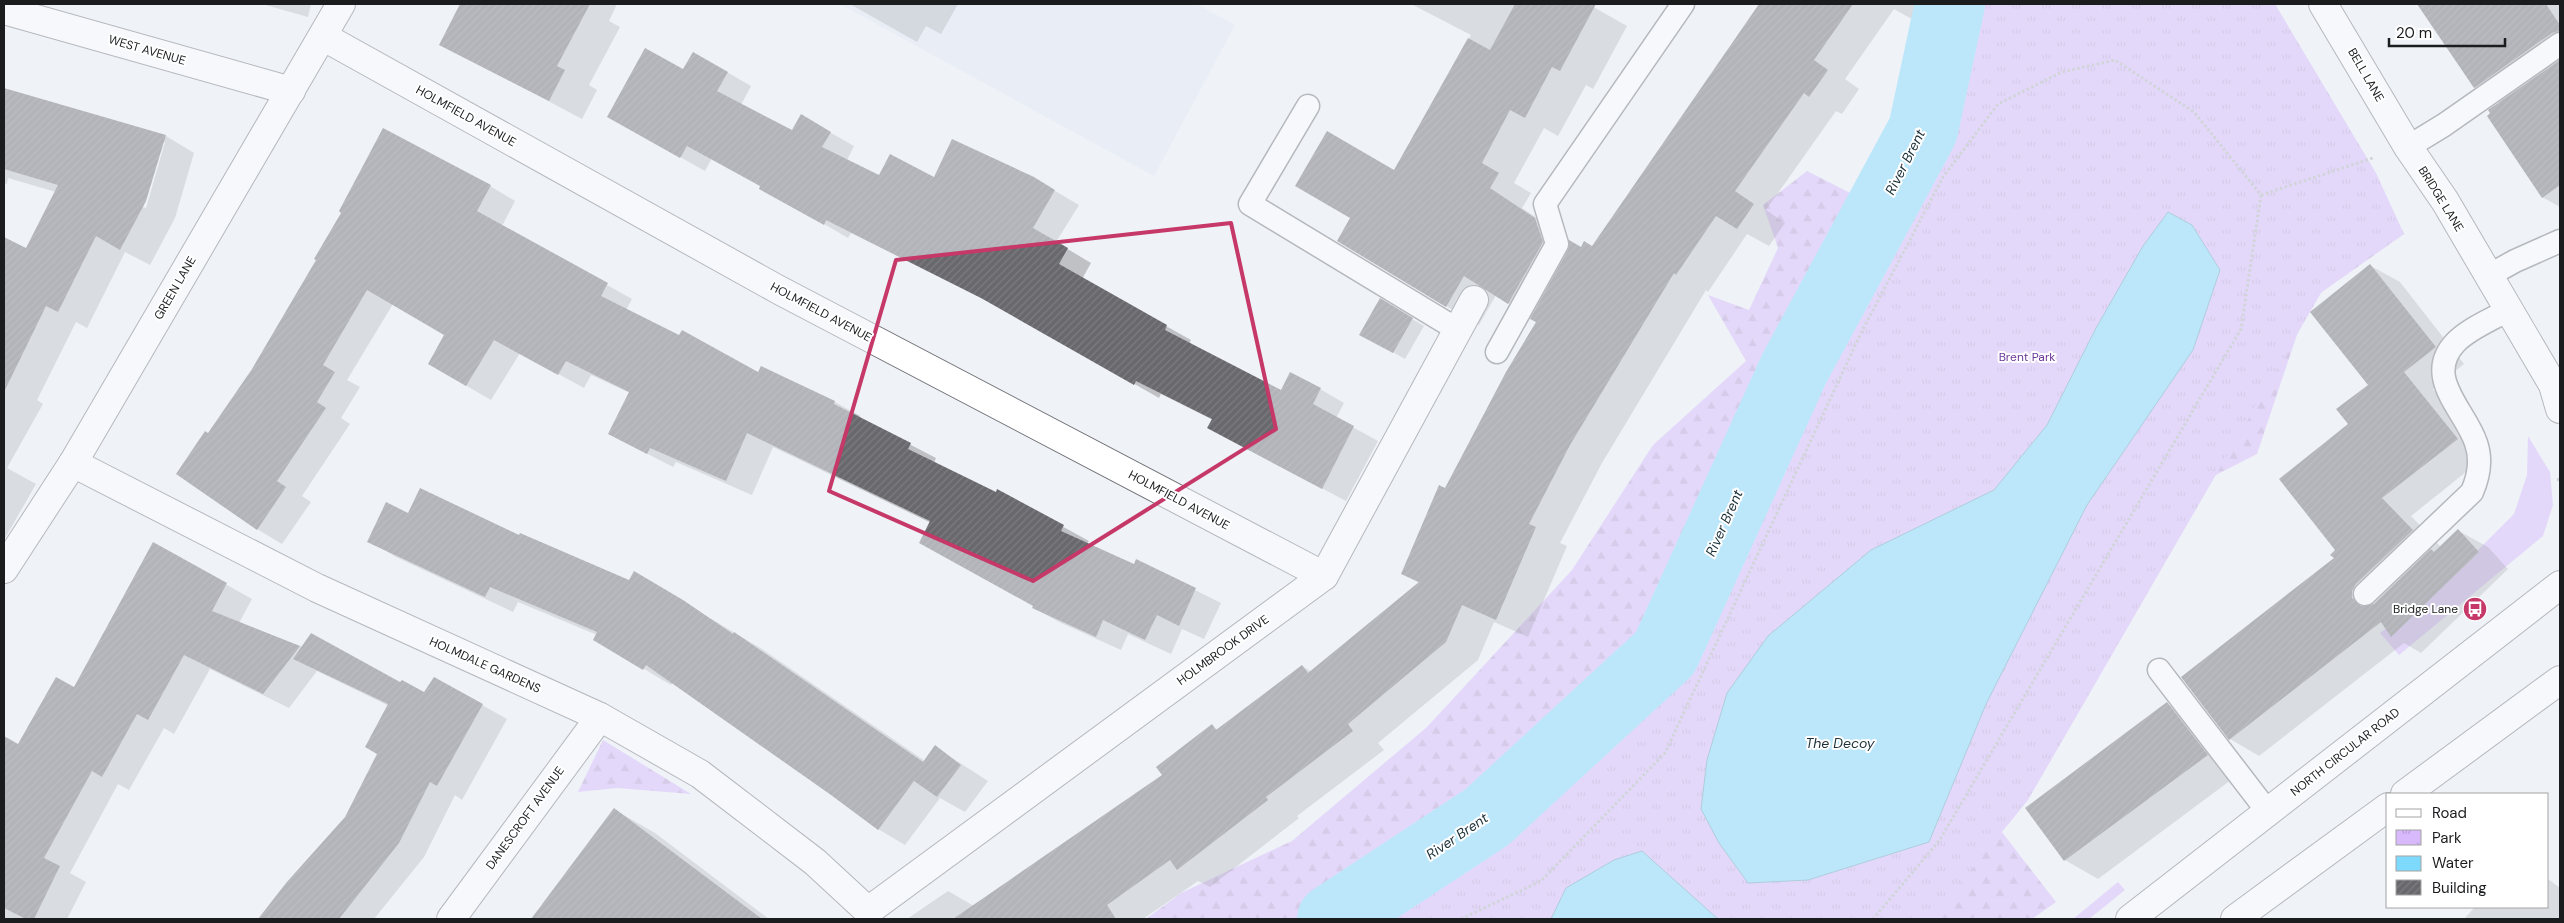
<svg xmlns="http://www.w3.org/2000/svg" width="2564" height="923" viewBox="0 0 2564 923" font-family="'DM Sans',sans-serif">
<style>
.built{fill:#e0e6f3}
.grass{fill:#d7b9fc}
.forest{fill:url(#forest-firs)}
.park{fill:url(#park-tufts)}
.water{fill:#7edafc;stroke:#60a1b9}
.shadow{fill:#0003;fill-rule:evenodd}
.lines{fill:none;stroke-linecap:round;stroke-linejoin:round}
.river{stroke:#7edafc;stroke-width:70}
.building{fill:url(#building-hatch)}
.service-casing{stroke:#6f7176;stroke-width:25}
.minor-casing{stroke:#6f7176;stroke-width:30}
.tertiary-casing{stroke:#6f7176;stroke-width:30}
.trunk-casing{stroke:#6f7176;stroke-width:30}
.path{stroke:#adb0b4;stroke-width:3;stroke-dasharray:2.5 2.5;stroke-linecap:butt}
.service{stroke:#fff;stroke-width:22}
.minor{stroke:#fff;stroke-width:28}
.tertiary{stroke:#fff;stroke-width:28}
.trunk{stroke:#fff;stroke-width:28}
.marked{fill:none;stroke:#c53867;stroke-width:4;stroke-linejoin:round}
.labels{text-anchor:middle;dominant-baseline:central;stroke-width:4;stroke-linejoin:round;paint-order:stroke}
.street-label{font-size:12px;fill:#1b1c1e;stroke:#fff}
.park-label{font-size:12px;fill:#6b389a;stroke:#fff}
.poi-label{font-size:12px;fill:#1b1c1e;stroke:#fff;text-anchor:end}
.water-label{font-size:14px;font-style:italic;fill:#1b3038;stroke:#fff}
</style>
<defs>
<pattern id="forest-firs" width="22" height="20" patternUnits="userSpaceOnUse" patternTransform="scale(1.25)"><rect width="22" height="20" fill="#d7b9fc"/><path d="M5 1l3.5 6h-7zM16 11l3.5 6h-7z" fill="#b89ed8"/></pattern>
<pattern id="park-tufts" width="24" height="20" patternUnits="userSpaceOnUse" patternTransform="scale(1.25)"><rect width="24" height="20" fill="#d7b9fc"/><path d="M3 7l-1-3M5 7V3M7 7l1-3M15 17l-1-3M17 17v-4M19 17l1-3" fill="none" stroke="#b89ed8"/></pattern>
<pattern id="building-hatch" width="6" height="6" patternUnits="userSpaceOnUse" patternTransform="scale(1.25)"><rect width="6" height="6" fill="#68686d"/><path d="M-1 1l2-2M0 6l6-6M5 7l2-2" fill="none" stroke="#7d7d81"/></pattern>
</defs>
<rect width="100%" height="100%" fill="#eff2f7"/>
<!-- built -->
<path class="built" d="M840 4H1196L1235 25 1154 176Z"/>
<!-- grass -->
<g class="grass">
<path d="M2528 436 2550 472 2553 505 2543 536 2399 655 2380 633 2440 588 2514 514 2527 475Z"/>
<path d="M2118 882 2125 890 2089 919H2073Z"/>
</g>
<!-- forest -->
<g class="forest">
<path d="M2270 4 2404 234 2308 302 2257 454 2214 476 1974 796 2056 902 2032 919H1146L1181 893 1292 841 1427 727 1572 570 1653 445 1746 361 1708 295 1749 310 1778 248 1763 205 1807 171 1862 199 1905 154Z"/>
<path d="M603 740 691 794 617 788 578 792Z"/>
</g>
<!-- park -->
<path class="park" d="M1936 4H2275L2376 173 2404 234 2325 286 2028 800 1931 919H1292L1609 695 1762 426 1825 257 1907 137Z"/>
<!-- water -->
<g class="water">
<path d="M2168 212 2192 225 2220 270 2193 350 2087 505 1986 704 1929 842 1808 880 1748 883 1719 843 1701 809 1707 760 1727 693 1768 636 1871 550 1994 490 2047 425 2096 328 2143 246Z"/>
<path d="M1642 851 1718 919H1551L1566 888 1614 860Z"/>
</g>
<!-- shadow -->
<g class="shadow">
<path d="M262 4H311L308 17Z"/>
<path d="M462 4H617L609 21 620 27 589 85 597 90 582 119 441 44Z"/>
<path d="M850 4H958L941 34 926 26 917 42Z"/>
<path d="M1411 4H1588L1627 26 1593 89 1586 85 1558 136 1544 128 1514 183 1531 193 1522 208 1581 248H1593L1761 4H1930L1917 22 1894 9 1845 79 1859 89 1842 114 1836 111 1766 210 1785 223 1769 246 1747 234 1708 292 1706 290 1602 463 1560 543 1567 546 1528 637 1494 622 1478 660 1378 743 1384 750 1297 816 1299 818 1210 887 1198 881 1143 919H907L948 891 974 906 1164 775 1212 726 1219 730 1302 666 1312 672 1419 583 1402 574 1537 322 1496 295 1479 325 1446 306 1395 172 1422 128 1471 35Z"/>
<path d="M2418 4H2560V207L2542 197 2501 103 2474 87Z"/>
<path d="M694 53 751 86 741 105 792 132 801 116 854 146 847 160 880 177 1033 178 1079 205 1056 242 1091 263 1082 279 1191 340 1189 344 1281 392 1320 389 1344 403 1336 418 1378 441 1346 501 1233 441 1213 420 1161 394 1159 398 1007 311 851 233 848 238 712 158 705 171 632 130 684 71Z"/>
<path d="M4 90 166 136 194 153 175 218 150 265 125 252 87 328 76 322 37 400 43 404 7 468 36 484 4 540V254L10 242 27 250 56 192 8 178 7 184 4 183ZM163 142H165L146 208 143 207Z"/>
<path d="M490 186 515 201 502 226 632 299 626 310 759 374 762 368 835 402 860 416 859 418 936 458 934 463 996 494 998 491 1089 541 1087 544 1135 565 1137 561 1221 603 1204 639 1182 629 1171 654 1128 634 1121 650 1059 622 1034 608 1035 606 931 523 773 447 752 495 676 462 673 467 609 434 630 393 591 375 584 388 520 353 491 400 429 364 445 335 393 304 347 380 360 387 341 418 350 424 302 496 311 502 282 544 257 529 209 435 253 369Z"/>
<path d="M2371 266 2400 282 2464 364 2433 389 2486 456 2411 516 2441 547 2459 531 2488 547 2508 569 2421 653 2404 643 2259 756 2230 739 2183 677 2336 559 2350 424 2370 385Z"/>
<path d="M1380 300 1424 326 1405 359 1361 334Z"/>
<path d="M409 515 520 537 629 581 634 573 762 649 925 761 935 747 988 781 965 812 940 798 905 845 878 829 832 794 673 682 671 685 594 639 597 635 518 602 513 612 396 557 369 541Z"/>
<path d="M154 544 252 599 239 623 425 693 482 705 507 719 462 800 455 795 424 857 374 919H259L346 817 379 754 389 706 317 671 289 708 210 669 174 734 164 728 129 790 118 784 70 873 86 882 67 919H4V738L19 746 75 689Z"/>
<path d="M2167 704 2200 722 2239 774 2098 879 2065 860Z"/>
<path d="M615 810 655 833 769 919H533Z"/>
<path d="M2548 879 2560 888V919H2464L2475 907H2548Z"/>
</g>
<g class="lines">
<!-- river -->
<path class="river" d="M1332 919 1487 817 1665 653 1794 369 1923 130 1950 4"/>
</g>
<!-- building -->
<g class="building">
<path d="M460 4H590L557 66 565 70 549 101 439 45Z"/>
<path d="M1515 4H1596L1560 71 1552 67 1525 118 1510 110 1482 163 1499 173 1490 188 1535 218 1543 242 1508 304 1464 276 1446 307 1337 241 1350 218 1295 186 1327 131 1394 170 1468 38 1490 50Z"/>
<path d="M1759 4H1853L1814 60 1828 70 1809 97 1804 93 1735 191 1754 204 1737 229 1716 216 1676 275 1674 273 1570 445 1529 524 1536 527 1496 620 1462 605 1446 642 1348 724 1353 731 1266 797 1268 800 1177 870 1170 860 1107 905 1116 919H953L1162 775 1156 767 1212 724 1216 730 1302 665 1308 673 1419 582 1401 574 1439 485 1445 488 1506 372 1536 322 1530 319 1568 250 1569 240 1581 247 1584 241 1592 246Z"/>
<path d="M2417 4H2546L2560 25V31L2552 33 2474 88Z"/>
<path d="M645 48 683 69 693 52 728 72 717 91 792 130 801 114 831 132 822 147 879 175 890 154 934 177 952 139 1034 177 1055 190 1033 228 1068 248 1059 264 1167 325 1165 330 1281 390 1290 372 1321 388 1313 404 1354 426 1322 489 1207 428 1212 419 1136 381 1134 385 981 298 826 220 824 225 759 189 760 186 687 146 680 158 607 117Z"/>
<path d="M2560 60V185L2542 198 2487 116 2490 113 2488 110Z"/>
<path d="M4 88 166 135 146 201 120 250 96 236 58 312 46 306 4 392V237L26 248 58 185 4 169Z"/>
<path d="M383 128 491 185 477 211 608 283 601 296 679 335 682 330 758 372 761 366 835 401 834 404 911 443 908 449 996 492 997 489 1064 525 1061 531 1134 564 1136 559 1196 588 1179 626 1157 615 1145 640 1103 620 1096 637 1032 608 1033 606 919 543 930 521 747 433 726 481 650 448 647 454 608 434 629 392 566 361 558 375 494 340 466 386 428 364 444 335 367 290 323 365 335 372 317 402 326 408 277 481 286 487 257 530 176 474 205 431 208 433 252 369 316 260 314 259 341 213 339 211Z"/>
<path d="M2370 264 2436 347 2404 372 2458 439 2382 498 2413 530 2356 584 2352 591V598L2361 606 2374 604 2431 549 2434 552 2458 529 2479 552 2391 637 2381 622 2229 740 2181 677 2334 558 2330 555 2335 550 2279 479 2348 424 2336 409 2368 385 2310 312Z"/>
<path d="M1380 298 1413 318 1393 353 1359 335Z"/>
<path d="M420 488 519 535 520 533 629 580 634 571 683 600 733 634 734 632 923 762 935 745 961 765 937 797 914 781 878 830 831 795 646 665 643 670 593 640 597 632 490 587 485 597 367 542 386 502 408 513Z"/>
<path d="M153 542 227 583 212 611 300 646 263 694 184 655 148 720 137 714 102 777 92 771 44 858 60 866 34 919H26L4 908V736L18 744 56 677 74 687Z"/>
<path d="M311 633 400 682 402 680 424 692 434 677 483 704 437 786 430 782 399 843 339 919H258L286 883 345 817 377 754 365 747 388 704 293 659Z"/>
<path d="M2167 702 2208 755 2064 861 2025 808Z"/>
<path d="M614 808 762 919H531Z"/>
</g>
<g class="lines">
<!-- service casing -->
<g class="service-casing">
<g id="service">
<path d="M1308 106 1250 204 1458 330"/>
<path d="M2408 147 2444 125 2560 44"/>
<path d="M2488 276 2515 261 2560 241"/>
<path d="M1497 352 1557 244 1545 204 1683 4"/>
<path d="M2365 594 2472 492C2479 476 2482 460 2476 443 2466 411 2422 377 2456 342 2470 328 2491 320 2508 310"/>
<path d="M2159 670 2268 812"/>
</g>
</g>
<!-- minor casing -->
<g class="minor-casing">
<g id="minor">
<path d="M4 10 291 91"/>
<path d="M324 37 779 290 1324 576"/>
<path d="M73 463 317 588 600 717 700 774 815 862 868 911 1324 576 1474 300"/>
<path d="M451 919 600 717"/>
</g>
</g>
<!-- tertiary casing -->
<g class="tertiary-casing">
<g id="tertiary">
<path d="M2323 4 2408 147 2445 201 2553 385 2560 409"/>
<path d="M4 569 73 463 341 4"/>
</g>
</g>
<!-- trunk casing -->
<g class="trunk-casing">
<g id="trunk">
<path d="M2405 794 2560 680"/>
<path d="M2130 919 2560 585"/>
<path d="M2235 919 2388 807"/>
</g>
</g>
<!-- path -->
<g class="path">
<path d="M2261 195 2373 158"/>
<path d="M2557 480 2560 479"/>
<path d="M1461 919 1541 881 1665 753 1861 333 1943 177 1998 104 2062 72 2115 60 2194 112 2261 195 2241 329 1939 841 1873 919"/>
</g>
<!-- service -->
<use href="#service" class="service"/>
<!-- minor -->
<use href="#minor" class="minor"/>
<!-- tertiary -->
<use href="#tertiary" class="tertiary"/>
<!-- trunk -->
<use href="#trunk" class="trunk"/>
</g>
<!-- marked area -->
<path d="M0 0H2564V923H0ZM1231 223 1276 429 1033 581 829 491 896 260Z" fill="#eff2f7" fill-opacity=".55" fill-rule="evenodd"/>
<path class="marked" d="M1231 223 1276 429 1033 581 829 491 896 260Z"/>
<!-- icons -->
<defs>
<g id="bus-disc" transform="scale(1.25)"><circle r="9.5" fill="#c53867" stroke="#fff"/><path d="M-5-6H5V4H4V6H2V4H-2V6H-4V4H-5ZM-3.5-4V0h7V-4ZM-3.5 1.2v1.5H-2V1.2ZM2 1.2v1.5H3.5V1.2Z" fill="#fff"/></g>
</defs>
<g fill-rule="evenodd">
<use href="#bus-disc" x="2475" y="609"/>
</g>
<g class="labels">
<!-- street labels -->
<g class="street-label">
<text transform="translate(147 50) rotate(16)">WEST AVENUE</text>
<text transform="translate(2366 75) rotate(60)">BELL LANE</text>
<text transform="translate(466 116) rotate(29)">HOLMFIELD AVENUE</text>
<text transform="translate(2441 199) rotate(58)">BRIDGE LANE</text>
<text transform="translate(175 288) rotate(-60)">GREEN LANE</text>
<text transform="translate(821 312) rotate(28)">HOLMFIELD AVENUE</text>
<text transform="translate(1179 500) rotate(28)">HOLMFIELD AVENUE</text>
<text transform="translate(1223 650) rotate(-36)">HOLMBROOK DRIVE</text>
<text transform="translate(485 665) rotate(24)">HOLMDALE GARDENS</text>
<text transform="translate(2345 752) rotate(-38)">NORTH CIRCULAR ROAD</text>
<text transform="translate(525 818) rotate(-54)">DANESCROFT AVENUE</text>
</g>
<!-- park labels -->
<g class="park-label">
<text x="2027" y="357">Brent Park</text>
</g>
<!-- poi labels -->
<g class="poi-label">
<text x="2458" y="609">Bridge Lane</text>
</g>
<!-- water labels -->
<g class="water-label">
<text transform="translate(1905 162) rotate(-63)">River Brent</text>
<text transform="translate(1724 523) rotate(-66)">River Brent</text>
<text x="1840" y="743">The Decoy</text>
<text transform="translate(1457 836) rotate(-34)">River Brent</text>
</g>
</g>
<!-- border -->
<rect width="2564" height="923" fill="none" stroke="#1b1c1e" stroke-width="10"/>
<!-- legend -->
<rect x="2386" y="793" width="162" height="115" fill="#ffffff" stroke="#a4a4a5"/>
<rect x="2396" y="809" width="25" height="8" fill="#ffffff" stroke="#a4a4a5"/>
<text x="2432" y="818" font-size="15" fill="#1b1c1e">Road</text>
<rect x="2396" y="830" width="25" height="15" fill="url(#park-tufts)" stroke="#a4a4a5"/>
<text x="2432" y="843" font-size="15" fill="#1b1c1e">Park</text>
<rect x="2396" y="856" width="25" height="15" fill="#7edafc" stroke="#a4a4a5"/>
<text x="2432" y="868" font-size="15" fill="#1b1c1e">Water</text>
<rect x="2396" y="880" width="25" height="15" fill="url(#building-hatch)" stroke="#a4a4a5"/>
<text x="2432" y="893" font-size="15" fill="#1b1c1e">Building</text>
<!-- scale -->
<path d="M2389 38v8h116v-8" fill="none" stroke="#1b1c1e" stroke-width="2.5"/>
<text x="2396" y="38" font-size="15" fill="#1b1c1e" stroke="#ffffff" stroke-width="4" paint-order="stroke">20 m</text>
</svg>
